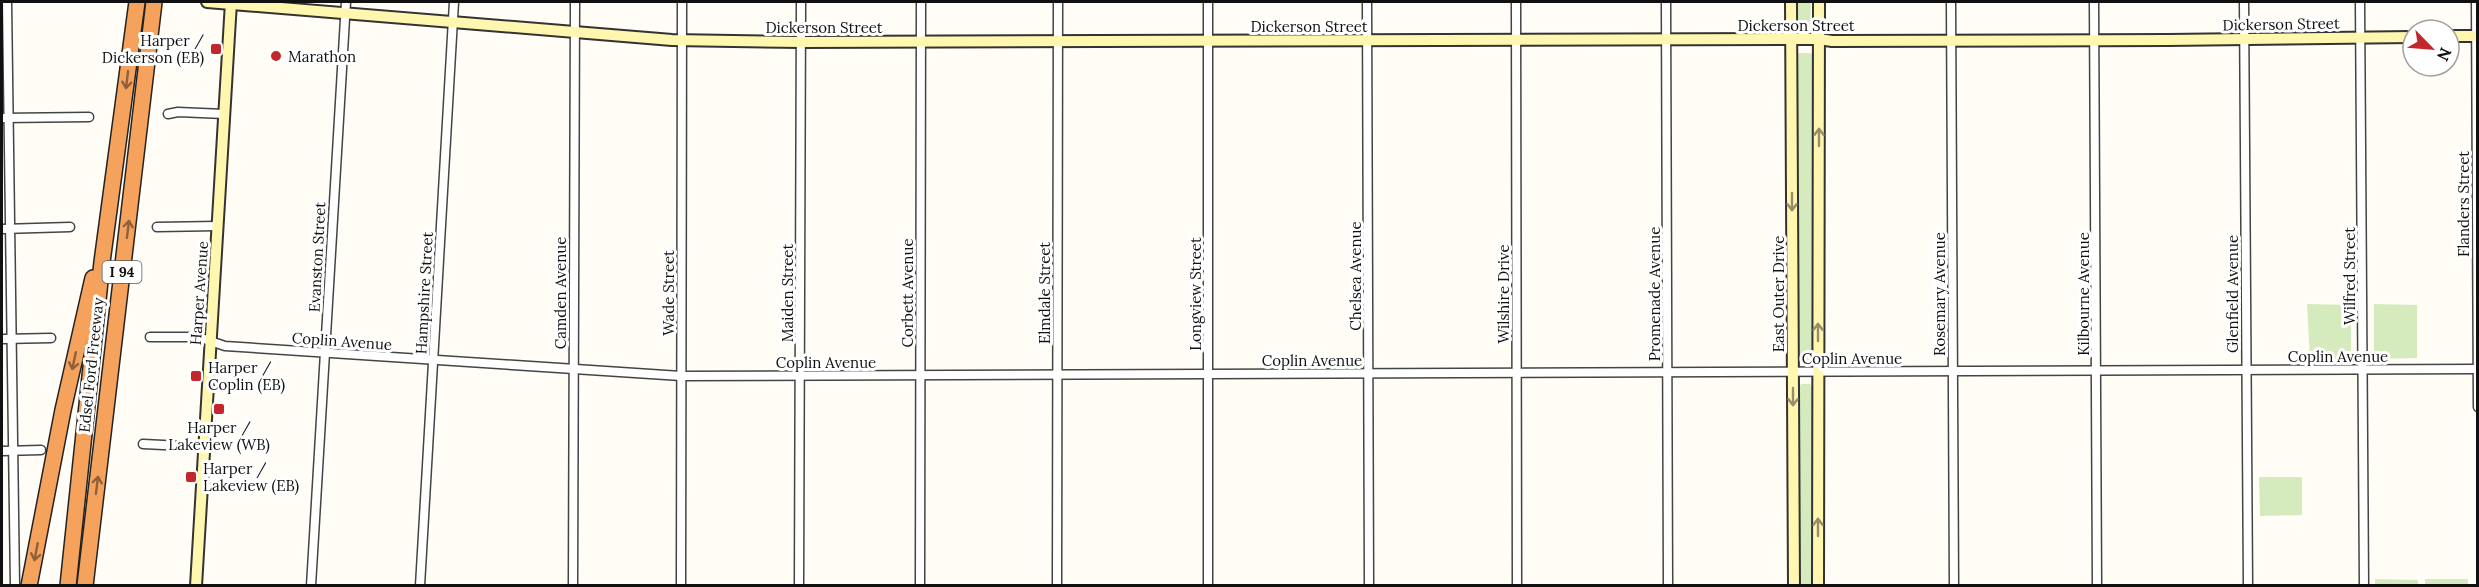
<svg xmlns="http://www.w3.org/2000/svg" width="2479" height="587" viewBox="0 0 2479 587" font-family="Lora,serif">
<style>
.green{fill:#d5ebbd}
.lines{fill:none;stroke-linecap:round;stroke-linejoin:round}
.street-casing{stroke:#444;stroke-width:11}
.secondary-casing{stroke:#333;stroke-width:14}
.highway-casing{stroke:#222;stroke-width:18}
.street{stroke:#fff;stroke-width:8}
.secondary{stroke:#fff6b0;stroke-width:10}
.highway{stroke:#f5a25d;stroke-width:15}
.oneway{stroke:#8e613b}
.oneway2{stroke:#948f68}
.poi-dot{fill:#c4262e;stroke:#fff;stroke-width:2}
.labels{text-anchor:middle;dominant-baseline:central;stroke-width:6;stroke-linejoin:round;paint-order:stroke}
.shield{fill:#fff;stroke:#585858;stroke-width:1.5}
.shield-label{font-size:14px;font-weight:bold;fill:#111}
.street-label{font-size:15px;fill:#111;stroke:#fff}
.poi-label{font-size:15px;fill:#111;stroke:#fff;text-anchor:start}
</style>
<rect width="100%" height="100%" fill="#fffdf5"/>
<!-- green -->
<g class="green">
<path d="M1796 2H1811L1810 29 1797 28Z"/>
<path d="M1810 53 1812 54 1813 356 1810 361H1800L1798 357V53Z"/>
<path d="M2307 304 2351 305V359H2310Z"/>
<path d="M2374 304 2417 305V358L2374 359Z"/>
<path d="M1801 384H1810L1813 388 1814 585H1799L1798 389Z"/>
<path d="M2259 477H2302V515L2260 516Z"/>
<path d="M2375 579 2418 580V585H2375Z"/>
<rect x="2425" y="579" width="43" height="6"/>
</g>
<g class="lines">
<!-- street casing -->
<g class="street-casing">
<g id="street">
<path d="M7 2 15 586"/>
<path d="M1367 2 1369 586"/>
<path d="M1516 2 1517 586"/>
<path d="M1666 2 1668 586"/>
<path d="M1951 2 1954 586"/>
<path d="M2094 2 2097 586"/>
<path d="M2244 2 2248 586"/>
<path d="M2360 2 2364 586"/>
<path d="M2476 2 2478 407"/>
<path d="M168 114 178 112 224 114"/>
<path d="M2 118 89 117"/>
<path d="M157 227 218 226"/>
<path d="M2 229 70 227"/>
<path d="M150 337H198L225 346 681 376 2478 369"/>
<path d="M2 339 51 338"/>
<path d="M143 444 204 447"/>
<path d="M2 451 41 450"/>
<path d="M311 586 346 2"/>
<path d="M420 586 454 2"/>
<path d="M573 586 575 2"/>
<path d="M681 586 682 2"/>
<path d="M799 586 801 2"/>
<path d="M920 586 921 2"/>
<path d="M1057 586 1058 2"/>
<path d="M1208 586V2"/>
</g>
</g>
<!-- secondary casing -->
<g class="secondary-casing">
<g id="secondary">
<path d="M207 2 672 40 801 42 1819 39 1832 41 2168 40 2413 37"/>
<path d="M1791 2 1794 586"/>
<path d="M2449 36H2478"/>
<path d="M196 586 231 2"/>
<path d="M1818 586 1819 2"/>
</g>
</g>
<!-- highway casing -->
<g class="highway-casing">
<g id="highway">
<path d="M29 586 63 410 93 278"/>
<path d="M68 586 102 262 137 2"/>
<path d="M85 586 154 2"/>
</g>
</g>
<!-- street -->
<use href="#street" class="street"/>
<!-- secondary -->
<use href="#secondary" class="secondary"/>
<!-- highway -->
<use href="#highway" class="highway"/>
</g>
<!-- one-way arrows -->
<defs><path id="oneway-shaft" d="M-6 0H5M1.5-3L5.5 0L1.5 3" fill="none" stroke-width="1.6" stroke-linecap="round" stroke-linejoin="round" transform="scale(1.5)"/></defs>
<g class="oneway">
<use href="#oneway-shaft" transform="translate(127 80) rotate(97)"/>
<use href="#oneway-shaft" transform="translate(128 229) rotate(-83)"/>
<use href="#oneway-shaft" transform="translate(74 361) rotate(102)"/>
<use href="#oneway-shaft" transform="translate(97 485) rotate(-83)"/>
<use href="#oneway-shaft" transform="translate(36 552) rotate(101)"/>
</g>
<g class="oneway2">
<use href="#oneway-shaft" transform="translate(1819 137) rotate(-90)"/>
<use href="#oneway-shaft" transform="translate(1792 202) rotate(90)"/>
<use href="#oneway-shaft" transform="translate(1818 332) rotate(-90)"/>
<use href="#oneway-shaft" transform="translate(1793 397) rotate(90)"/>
<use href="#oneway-shaft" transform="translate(1818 527) rotate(-90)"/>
</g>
<!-- markers -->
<g class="poi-dot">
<rect x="210" y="43" width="12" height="12" rx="3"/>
<circle cx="276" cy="56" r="6"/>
<rect x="190" y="370" width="12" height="12" rx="3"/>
<rect x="213" y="403" width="12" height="12" rx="3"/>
<rect x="185" y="471" width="12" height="12" rx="3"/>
</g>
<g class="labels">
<!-- shield labels -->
<rect class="shield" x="102.5" y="261" width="39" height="22" rx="4.5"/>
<g class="shield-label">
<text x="122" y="272">I 94</text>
</g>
<!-- street labels -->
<g class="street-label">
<text transform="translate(2281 24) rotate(-1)">Dickerson Street</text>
<text x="1796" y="25">Dickerson Street</text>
<text x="1309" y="26">Dickerson Street</text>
<text x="824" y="27">Dickerson Street</text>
<text transform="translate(2463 204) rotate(-90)">Flanders Street</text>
<text transform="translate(317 257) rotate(-87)">Evanston Street</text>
<text transform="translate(1355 276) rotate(-90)">Chelsea Avenue</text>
<text transform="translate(2349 276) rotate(-90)">Wilfred Street</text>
<text transform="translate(199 293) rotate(-86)">Harper Avenue</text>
<text transform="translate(424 293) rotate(-87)">Hampshire Street</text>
<text transform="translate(560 293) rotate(-90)">Camden Avenue</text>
<text transform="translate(668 293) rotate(-90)">Wade Street</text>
<text transform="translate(787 293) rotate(-90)">Maiden Street</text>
<text transform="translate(907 293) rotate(-90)">Corbett Avenue</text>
<text transform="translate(1044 293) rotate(-90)">Elmdale Street</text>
<text transform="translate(1195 294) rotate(-90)">Longview Street</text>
<text transform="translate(1503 294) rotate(-90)">Wilshire Drive</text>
<text transform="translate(1654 294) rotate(-90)">Promenade Avenue</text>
<text transform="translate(1778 294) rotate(-90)">East Outer Drive</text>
<text transform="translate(1939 294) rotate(-90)">Rosemary Avenue</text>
<text transform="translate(2083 294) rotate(-90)">Kilbourne Avenue</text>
<text transform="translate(2232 294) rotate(-90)">Glenfield Avenue</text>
<text transform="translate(342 341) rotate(4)">Coplin Avenue</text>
<text x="2338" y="356">Coplin Avenue</text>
<text x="1852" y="358">Coplin Avenue</text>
<text x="1312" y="360">Coplin Avenue</text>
<text x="826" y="362">Coplin Avenue</text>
<text transform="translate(91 365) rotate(-84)">Edsel Ford Freeway</text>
</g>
<!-- poi labels -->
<g class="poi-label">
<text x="204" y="40" text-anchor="end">Harper /<tspan x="204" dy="17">Dickerson (EB)</tspan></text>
<text x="288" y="56">Marathon</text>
<text x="208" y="367">Harper /<tspan x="208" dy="17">Coplin (EB)</tspan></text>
<text x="219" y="427" text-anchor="middle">Harper /<tspan x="219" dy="17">Lakeview (WB)</tspan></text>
<text x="203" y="468">Harper /<tspan x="203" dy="17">Lakeview (EB)</tspan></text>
</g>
</g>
<!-- border -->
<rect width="2479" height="587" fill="none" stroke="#111111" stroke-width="6"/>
<!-- north arrow -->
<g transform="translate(2431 48) rotate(115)"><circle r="28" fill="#ffffff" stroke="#a0a0a0" stroke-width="1.5"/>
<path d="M0-4.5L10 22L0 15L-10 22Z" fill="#c4262e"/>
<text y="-9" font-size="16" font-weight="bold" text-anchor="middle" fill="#111111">N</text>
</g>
</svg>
